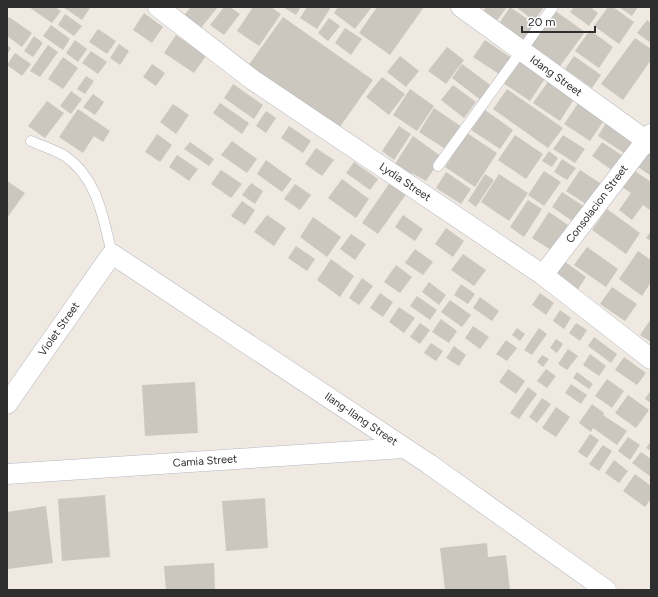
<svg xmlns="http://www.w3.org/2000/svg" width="658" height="597" viewBox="0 0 658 597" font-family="Figtree,sans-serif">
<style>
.building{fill:#cbc7bf}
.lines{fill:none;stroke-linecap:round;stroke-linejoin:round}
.service-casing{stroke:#b4b7c1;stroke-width:11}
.minor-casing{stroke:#b4b7c1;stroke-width:21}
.service{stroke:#fff;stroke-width:10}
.minor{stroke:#fff;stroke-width:20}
.labels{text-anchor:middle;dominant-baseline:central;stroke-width:3.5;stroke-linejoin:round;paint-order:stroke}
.street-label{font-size:11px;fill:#2e2e2e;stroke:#fff}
</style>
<rect width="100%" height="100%" fill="#efe9e1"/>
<!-- building -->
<g class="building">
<path d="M29 7H55L61 11 52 23Z"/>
<path d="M63 7H89L90 8 82 20Z"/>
<path d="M191 7H218L200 29 184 15Z"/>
<path d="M224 7H230L240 14 224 35 210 25Z"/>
<path d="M253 7H271L281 14 259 46 237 31Z"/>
<path d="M283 7H301L296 15Z"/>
<path d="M307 7H331L317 29 300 18Z"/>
<path d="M338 7H369L371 8 355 29 334 13Z"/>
<path d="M377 7H424L390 55 359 33Z"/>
<path d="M486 7H507L493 26 479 16Z"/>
<path d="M510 7 536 25 523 43 498 25Z"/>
<path d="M516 7H544L534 21Z"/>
<path d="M574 7H590L598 13 589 26 570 12Z"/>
<path d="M608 7H613L634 22 619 44 594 26Z"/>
<path d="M619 7H638L632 16Z"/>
<path d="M554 10 585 32 560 66 530 44Z"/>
<path d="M144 13 163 27 152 43 133 30Z"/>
<path d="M65 14 82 26 74 36 58 25Z"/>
<path d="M9 17 32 33 22 47 7 36V19Z"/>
<path d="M283 17 373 80 335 134 245 70Z"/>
<path d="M329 18 340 26 328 41 318 33Z"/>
<path d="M647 20 651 23V43L637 33Z"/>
<path d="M51 25 70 39 63 50 43 36Z"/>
<path d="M345 28 362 39 351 55 335 43Z"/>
<path d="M98 29 116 41 107 54 89 42Z"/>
<path d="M590 30 613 47 599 68 575 51Z"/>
<path d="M176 35 206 56 194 73 164 53Z"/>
<path d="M34 36 43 43 33 57 24 51Z"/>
<path d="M635 38 651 49V60L623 100 601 84Z"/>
<path d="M75 40 87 49 78 62 66 53Z"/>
<path d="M485 40 513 59 502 76 473 57Z"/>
<path d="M119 44 129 51 120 65 110 58Z"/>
<path d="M7 45 11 48 7 55Z"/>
<path d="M48 45 58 52 40 77 30 71Z"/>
<path d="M447 47 464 60 446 84 428 71Z"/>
<path d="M91 51 107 62 98 74 82 63Z"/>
<path d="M15 53 31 64 22 76 7 65Z"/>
<path d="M400 56 419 71 406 87 387 72Z"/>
<path d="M574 56 601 75 592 88 565 69Z"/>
<path d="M63 57 78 68 63 89 48 79Z"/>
<path d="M519 59 546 77 530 101 503 83Z"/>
<path d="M152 64 165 73 156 86 143 77Z"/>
<path d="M462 64 493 87 482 101 452 78Z"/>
<path d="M86 76 94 81 85 94 77 89Z"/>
<path d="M382 77 405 94 389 115 366 97Z"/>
<path d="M550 79 576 96 560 121 533 103Z"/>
<path d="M233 84 263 105 254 119 224 98Z"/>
<path d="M453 85 476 102 464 118 441 100Z"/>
<path d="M410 89 434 106 417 131 393 115Z"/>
<path d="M507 89 563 128 548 148 493 109Z"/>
<path d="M71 91 82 99 71 114 60 106Z"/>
<path d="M93 94 104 102 95 115 83 107Z"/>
<path d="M47 101 64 113 45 138 28 126Z"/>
<path d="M579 102 605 119 590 141 564 124Z"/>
<path d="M220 103 249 123 242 134 213 113Z"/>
<path d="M173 104 189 115 176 134 160 122Z"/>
<path d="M434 108 462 127 447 150 419 132Z"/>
<path d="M78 109 110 131 103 142 94 136 83 153 59 137Z"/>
<path d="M485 110 513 130 500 149 471 130Z"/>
<path d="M266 111 276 118 266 133 256 126Z"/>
<path d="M609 118 636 136 624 153 598 136Z"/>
<path d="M289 126 311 141 303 153 281 138Z"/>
<path d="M399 126 411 134 394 160 382 151Z"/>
<path d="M467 133 497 153 475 187 445 167Z"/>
<path d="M157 134 172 145 160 162 145 152Z"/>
<path d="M515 135 543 154 526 179 498 160Z"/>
<path d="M563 135 585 149 575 163 553 149Z"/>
<path d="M413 136 442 157 426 181 412 173 411 175 395 164Z"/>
<path d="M232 141 257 159 247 173 221 155Z"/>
<path d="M190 142 214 159 209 166 184 149Z"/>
<path d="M602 142 626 158 616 173 592 156Z"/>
<path d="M316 148 334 160 322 176 305 164Z"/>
<path d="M549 151 558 158 552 167 542 161Z"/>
<path d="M649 151 651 153V176L638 167Z"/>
<path d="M177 155 198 169 189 181 169 167Z"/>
<path d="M562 159 576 168 567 180 554 172Z"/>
<path d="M266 160 292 179 282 192 257 174Z"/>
<path d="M354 162 378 179 370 190 346 173Z"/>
<path d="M632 169 651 182V211L643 205 632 220 619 210 631 193 620 186Z"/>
<path d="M221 170 242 184 231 198 211 184Z"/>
<path d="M580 170 603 185 589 206 566 191Z"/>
<path d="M544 171 561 182 544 206 528 195Z"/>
<path d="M446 172 471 189 461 204 436 188Z"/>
<path d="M485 174 494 180 476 207 468 201Z"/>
<path d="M499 174 528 193 509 221 481 202Z"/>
<path d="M342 179 369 199 356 218 328 198Z"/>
<path d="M7 181 25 193 7 218Z"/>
<path d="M391 181 407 193 378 234 362 223Z"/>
<path d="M251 183 263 191 255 204 242 195Z"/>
<path d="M295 184 311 195 300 210 284 199Z"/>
<path d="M562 192 585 207 575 223 552 207Z"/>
<path d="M528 200 542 209 524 237 510 227Z"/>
<path d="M242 201 255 210 245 225 231 216Z"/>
<path d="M607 209 640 233 626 254 592 230Z"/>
<path d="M549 212 568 225 551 250 532 238Z"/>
<path d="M267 215 286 228 274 246 254 232Z"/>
<path d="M403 215 423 229 415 241 395 227Z"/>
<path d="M313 217 341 237 327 257 300 237Z"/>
<path d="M446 228 464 241 453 257 435 244Z"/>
<path d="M651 231V241L646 238Z"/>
<path d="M351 234 366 244 355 260 340 249Z"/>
<path d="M296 246 315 259 307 271 288 258Z"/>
<path d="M587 247 618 269 606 287 574 265Z"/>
<path d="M415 249 433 262 423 275 405 263Z"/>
<path d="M638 251 651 260V282L642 296 619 279Z"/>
<path d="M463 254 486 270 474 286 451 270Z"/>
<path d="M331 259 354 276 340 297 317 280Z"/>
<path d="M564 261 586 277 574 295 551 279Z"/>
<path d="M396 265 412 277 400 293 384 282Z"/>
<path d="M362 278 373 286 359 305 349 298Z"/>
<path d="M429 282 446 295 439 305 422 292Z"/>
<path d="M461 284 475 294 468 304 454 295Z"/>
<path d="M612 287 637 304 625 321 600 304Z"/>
<path d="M380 293 393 302 383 317 370 308Z"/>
<path d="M540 293 554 303 546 315 532 305Z"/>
<path d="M417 296 437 310 430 320 410 306Z"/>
<path d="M480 297 499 311 492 321 473 308Z"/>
<path d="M450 300 471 315 462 327 441 312Z"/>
<path d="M399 307 415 318 404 333 389 322Z"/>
<path d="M560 310 571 318 564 329 553 321Z"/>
<path d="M441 319 457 331 449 343 432 332Z"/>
<path d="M651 319V342L640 335Z"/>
<path d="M420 323 430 330 420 344 410 337Z"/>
<path d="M576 323 587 330 580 341 569 333Z"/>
<path d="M473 326 489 337 480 349 465 338Z"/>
<path d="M517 328 525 334 520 341 512 335Z"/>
<path d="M539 328 547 334 532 355 524 350Z"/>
<path d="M594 337 617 354 611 363 588 346Z"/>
<path d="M556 339 563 344 557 353 550 348Z"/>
<path d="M506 340 517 348 507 361 496 354Z"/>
<path d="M431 343 443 351 436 361 424 353Z"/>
<path d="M454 346 466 355 459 366 446 358Z"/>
<path d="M568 349 578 356 567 370 558 364Z"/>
<path d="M590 354 606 366 599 376 583 365Z"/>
<path d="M542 355 549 359 543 367 537 362Z"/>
<path d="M624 357 646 373 637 385 615 370Z"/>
<path d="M508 369 525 381 516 394 499 382Z"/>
<path d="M546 369 556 376 547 388 537 381Z"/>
<path d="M577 372 593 384 589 389 573 378Z"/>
<path d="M607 379 624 391 612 408 595 396Z"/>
<path d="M195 382 198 433 145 436 142 385Z"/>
<path d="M571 384 587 395 581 404 565 393Z"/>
<path d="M528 387 537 394 519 419 510 413Z"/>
<path d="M651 390V403L645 399Z"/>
<path d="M628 395 649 410 636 428 615 413Z"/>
<path d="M542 398 551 404 537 423 529 417Z"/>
<path d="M592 404 604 413 603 415 627 431 617 445 593 428 591 432 579 423Z"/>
<path d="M556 407 570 417 556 437 542 428Z"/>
<path d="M590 434 599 440 587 458 578 452Z"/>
<path d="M628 437 640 445 630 460 618 451Z"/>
<path d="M651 441V451L646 448Z"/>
<path d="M603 445 612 451 599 471 589 464Z"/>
<path d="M641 452 651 459V477L632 463Z"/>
<path d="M614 460 628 471 619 483 605 473Z"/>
<path d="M635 474 651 486V499L645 507 623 491Z"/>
<path d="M105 495 110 557 62 561 58 499Z"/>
<path d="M265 498 268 548 226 551 222 501Z"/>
<path d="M46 506 53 563 8 569 7 512Z"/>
<path d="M487 543 488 557 506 555 510 590H445L440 548Z"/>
<path d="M214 563 215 590H166L164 566Z"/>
</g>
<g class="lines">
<!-- service casing -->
<g class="service-casing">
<g id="service">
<path d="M31 141C42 146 55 150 65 156 98 179 103 218 112 254"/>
<path d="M438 166 553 7"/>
</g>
</g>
<!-- minor casing -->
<g class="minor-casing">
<g id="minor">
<path d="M158 7 253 80 543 275 651 359"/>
<path d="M461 7 651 144"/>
<path d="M543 275 651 134"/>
<path d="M7 404 112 254 429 464 606 590"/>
<path d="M7 474 404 448"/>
</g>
</g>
<!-- service -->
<use href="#service" class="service"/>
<!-- minor -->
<use href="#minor" class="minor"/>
</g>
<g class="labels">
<!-- street labels -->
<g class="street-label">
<text transform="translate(556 76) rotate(36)">Idang Street</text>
<text transform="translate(405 182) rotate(34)">Lydia Street</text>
<text transform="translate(597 204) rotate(-53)">Consolacion Street</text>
<text transform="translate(59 329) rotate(-55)">Violet Street</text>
<text transform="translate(361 419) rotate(34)">Ilang-Ilang Street</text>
<text transform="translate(205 461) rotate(-4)">Camia Street</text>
</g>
</g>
<!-- border -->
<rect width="658" height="597" fill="none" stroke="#2e2e2e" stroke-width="16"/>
<!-- scale -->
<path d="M522 26v6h73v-6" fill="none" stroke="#2e2e2e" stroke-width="2"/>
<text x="528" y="26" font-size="12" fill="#2e2e2e" stroke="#ffffff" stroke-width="3" paint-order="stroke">20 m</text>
</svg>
